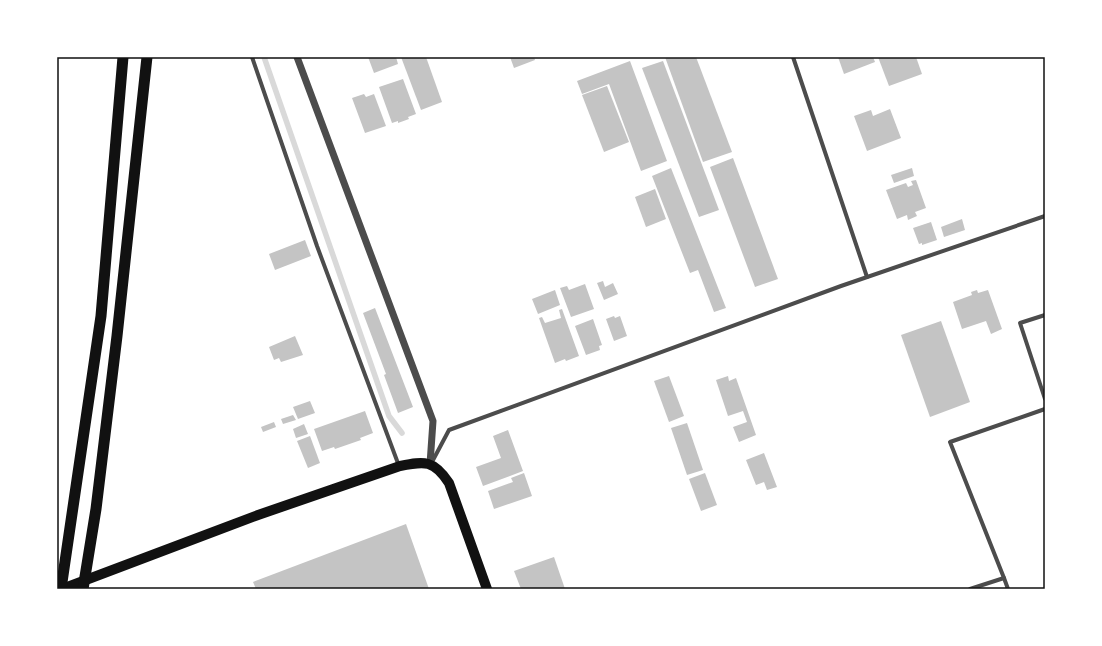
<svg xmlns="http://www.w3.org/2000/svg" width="1102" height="646" viewBox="0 0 1102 646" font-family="'Alegreya Sans',sans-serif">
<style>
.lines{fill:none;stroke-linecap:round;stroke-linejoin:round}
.stream{stroke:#d9d9d9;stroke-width:5.5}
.building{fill:#c4c4c4}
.minor{stroke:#4c4c4c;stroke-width:4}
.tertiary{stroke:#4c4c4c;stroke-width:7}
.primary{stroke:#111;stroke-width:10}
.trunk{stroke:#111;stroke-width:11}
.neatline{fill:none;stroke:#111;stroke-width:1.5}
</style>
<rect width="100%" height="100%" fill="#fff"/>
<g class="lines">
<!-- stream -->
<path class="stream" d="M264 57 389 416 402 433"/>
</g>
<!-- building -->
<g class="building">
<path d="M368 57H396L398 64 374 73Z"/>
<path d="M401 57H426L442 102 421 110Z"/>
<path d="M510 57H534L535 60 514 68Z"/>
<path d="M665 57H696L732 152 703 162Z"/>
<path d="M838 57H873L875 62 844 74Z"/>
<path d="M878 57H916L922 74 889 86Z"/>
<path d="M630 61 667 161 641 171 609 84 582 94 577 81Z"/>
<path d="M663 61 719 210 699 217 642 68Z"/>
<path d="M403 79 416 114 408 117 409 119 398 123V121L392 123 379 87Z"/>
<path d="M607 86 629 142 604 152 582 95Z"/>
<path d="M364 94 366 97 374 94 386 126 365 133 352 98Z"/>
<path d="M890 109 901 138 867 151 854 116 871 110 873 116Z"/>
<path d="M733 158 778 279 755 287 710 167Z"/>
<path d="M671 168 726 308 714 312 698 270 690 273 652 176Z"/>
<path d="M912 168 914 176 894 183 891 175Z"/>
<path d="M916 180 926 208 915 212 917 216 908 220 907 215 897 219 886 190 906 183 908 187 913 185 911 181Z"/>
<path d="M655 189 666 219 646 227 635 197Z"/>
<path d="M962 219 965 230 944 237 941 227Z"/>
<path d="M931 222 937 240 922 245V243L919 244 913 228Z"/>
<path d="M305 240 311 256 275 270 269 254Z"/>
<path d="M603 281 605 287 613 283 618 294 604 300 597 283Z"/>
<path d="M585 284 594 309 571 317 560 288 567 286 569 290Z"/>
<path d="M555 290 560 305 538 314 532 299Z"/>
<path d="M977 290 978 293 988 290 1002 329 991 334 986 321 962 329 953 302 972 295 971 292Z"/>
<path d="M375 308 413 407 398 413 384 375 386 374 363 313Z"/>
<path d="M562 309 579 356 566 361 565 359 555 363 539 318 542 317 545 323 561 318 559 310Z"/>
<path d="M614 316 615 318 620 316 627 336 614 341 606 319Z"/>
<path d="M593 319 602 345 599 346 600 350 586 355 575 326Z"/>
<path d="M941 321 970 402 930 417 901 335Z"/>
<path d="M295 336 303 355 281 362 279 358 274 360 269 347Z"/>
<path d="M669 376 684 416 669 422 654 381Z"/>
<path d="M728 376 729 381 736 378 756 435 739 442 733 427 747 422 743 411 728 416 716 380Z"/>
<path d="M310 401 315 413 298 419 293 407Z"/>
<path d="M365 411 373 433 360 438 361 440 335 449 334 447 322 451 314 429Z"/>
<path d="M293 415 296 420 283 424 281 419Z"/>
<path d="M274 422 276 427 263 432 261 427Z"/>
<path d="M687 423 703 470 687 475 671 428Z"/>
<path d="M304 424 308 434 296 438 293 429Z"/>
<path d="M508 430 523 471 483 486 476 467 501 458 493 436Z"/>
<path d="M310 436 320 463 308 468 297 441Z"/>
<path d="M764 453 777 487 767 490 764 482 756 485 746 460Z"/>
<path d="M524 473 532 496 494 509 488 491 513 482 511 478Z"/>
<path d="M705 473 717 505 701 511 689 479Z"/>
<path d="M406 524 429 589H256L253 582Z"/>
<path d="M554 557 565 589H521L514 571Z"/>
</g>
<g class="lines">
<!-- minor -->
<g class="minor">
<path d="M252 57 317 246 399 466"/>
<path d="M793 57 867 277"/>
<path d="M1045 315 1020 323 1045 399"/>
<path d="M432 462 449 430 841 286 1045 216"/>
<path d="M1004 578 1008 589"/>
<path d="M970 589 1004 578 950 442 1045 409"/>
</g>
<!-- tertiary -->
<path class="tertiary" d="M297 57 433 421 430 464"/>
<!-- primary -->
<path class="primary" d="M62 589 258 515 400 466C425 461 434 460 449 483L487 589"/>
<!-- trunk -->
<g class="trunk">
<path d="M61 589 101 316 123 57"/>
<path d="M83 589 96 509 117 336 147 57"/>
</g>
</g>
<!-- border -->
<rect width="1102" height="646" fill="none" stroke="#ffffff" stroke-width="116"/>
<rect x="58" y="58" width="986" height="530" class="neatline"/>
</svg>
